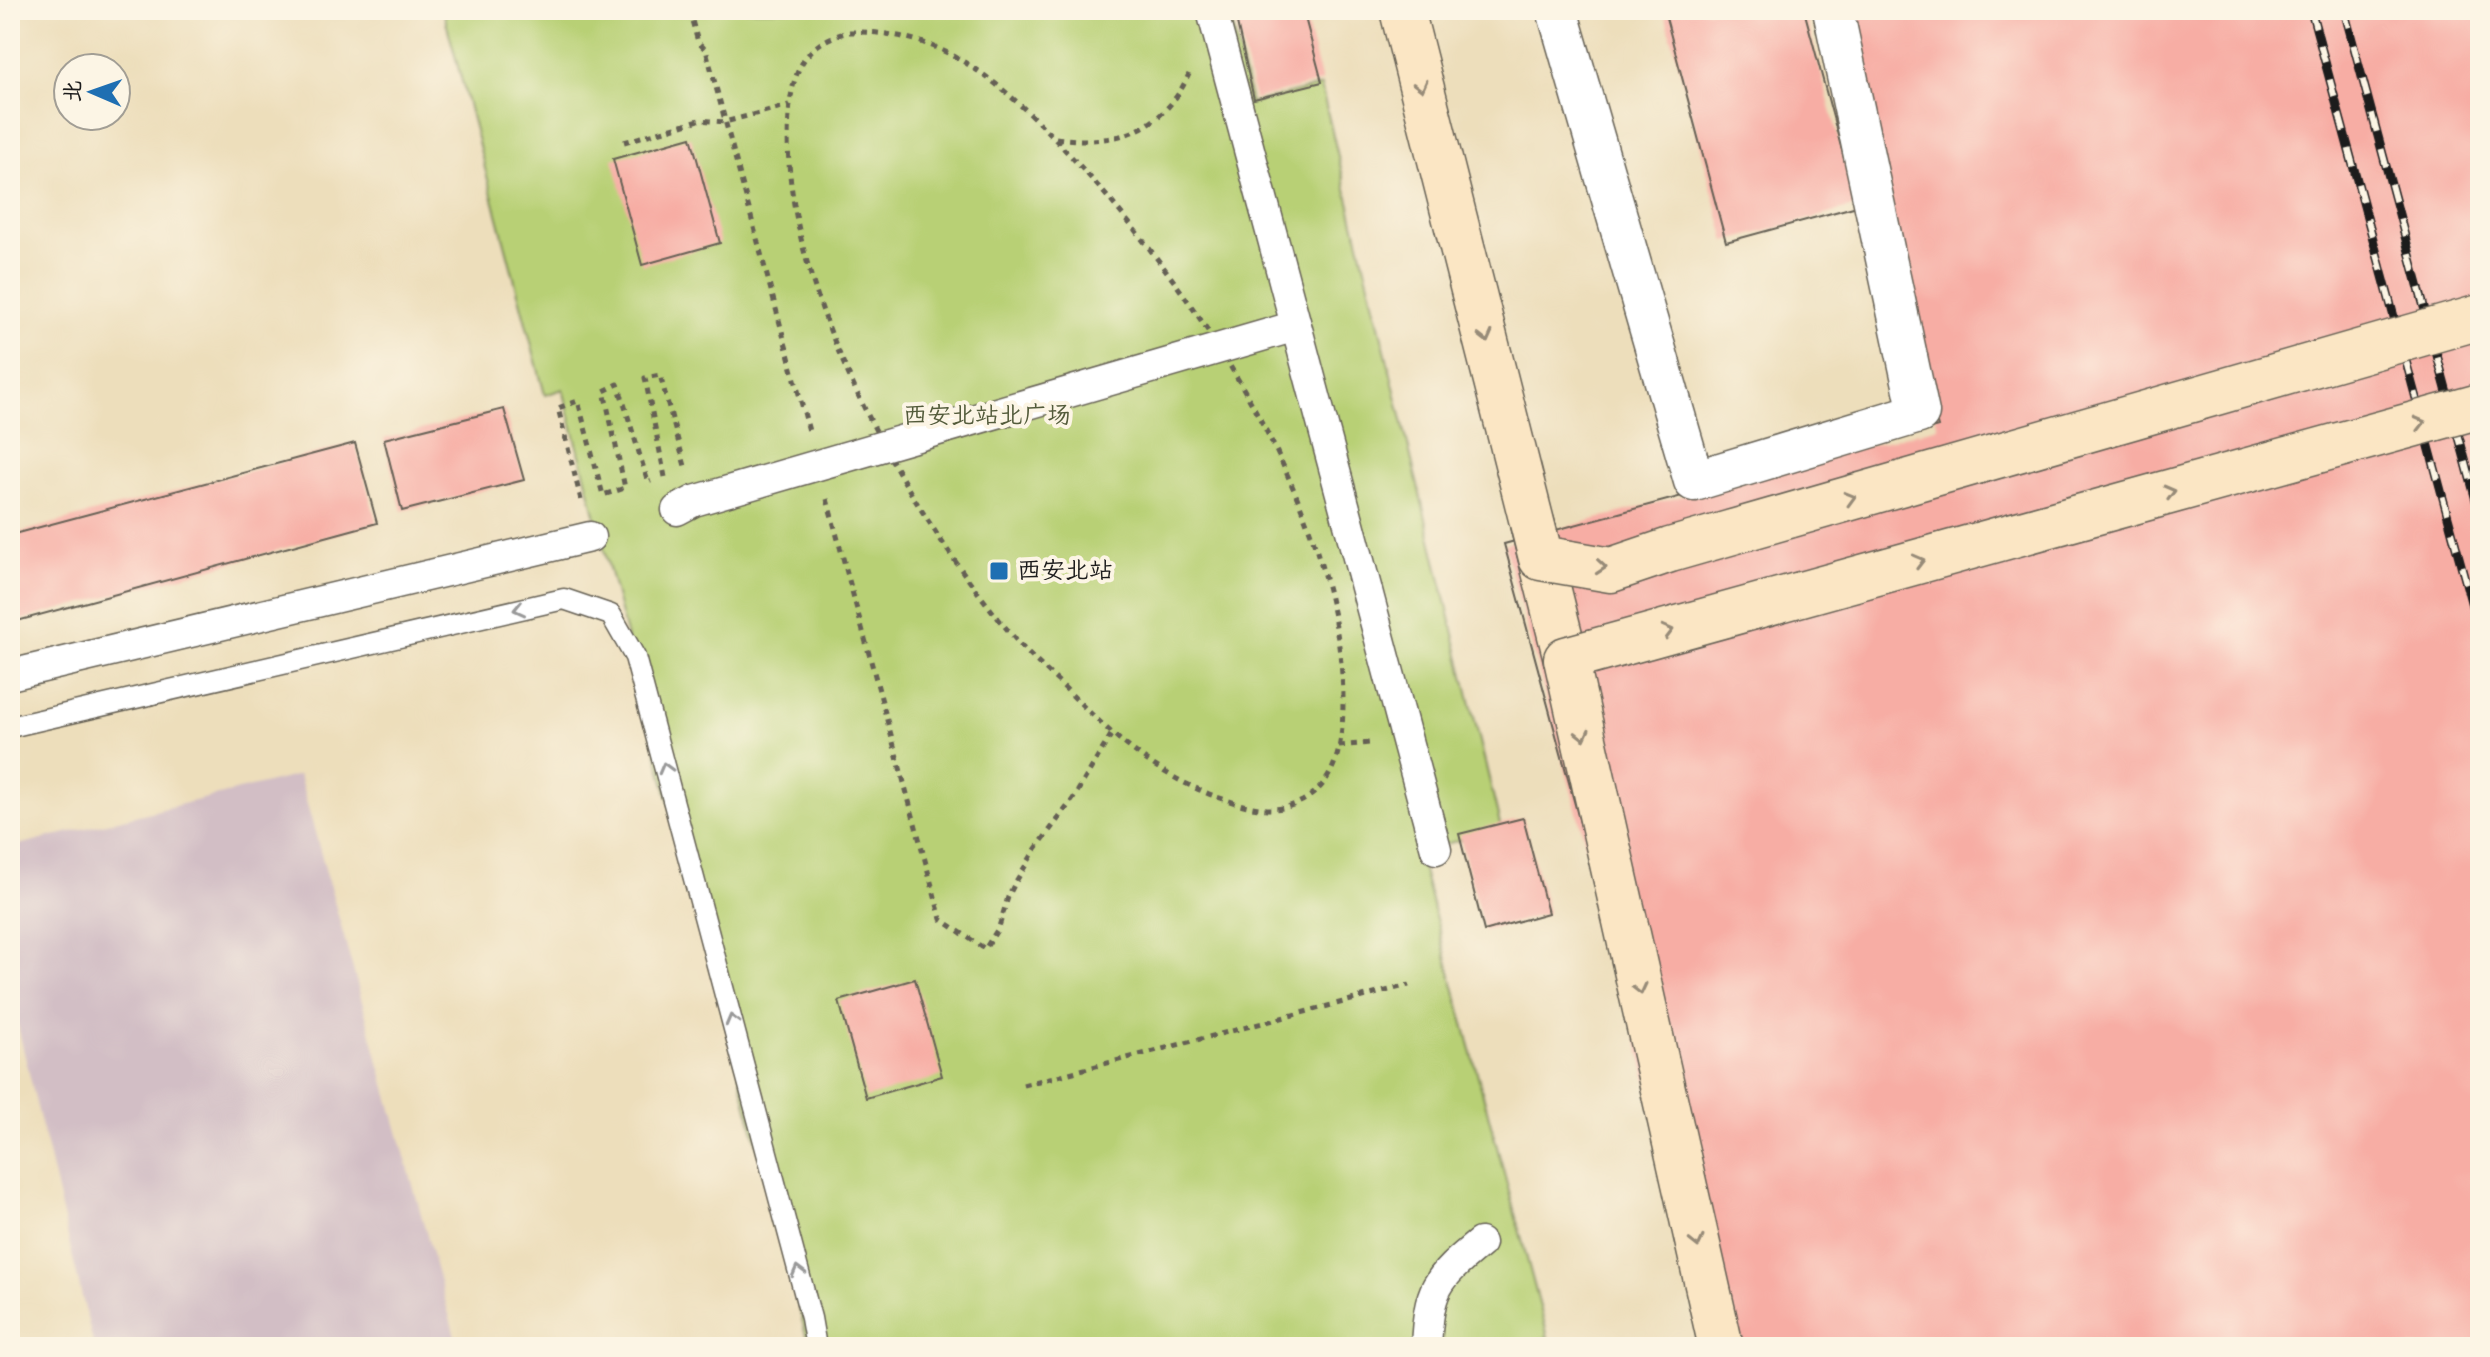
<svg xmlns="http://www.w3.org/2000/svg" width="2490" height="1357" viewBox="0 0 2490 1357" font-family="Mynerve,'LXGW WenKai TC',sans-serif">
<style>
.industrial{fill:#d2bec5}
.green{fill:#b8d075;stroke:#6a7648;stroke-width:2}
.building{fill:#f7ada4}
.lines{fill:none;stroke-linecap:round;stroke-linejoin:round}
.service-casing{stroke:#656054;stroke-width:23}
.pedestrian-casing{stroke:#656054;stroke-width:33}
.minor-casing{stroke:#656054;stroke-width:43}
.secondary-casing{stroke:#656054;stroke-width:47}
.path{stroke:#656054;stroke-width:5;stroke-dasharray:6 6;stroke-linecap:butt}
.service{stroke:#fff;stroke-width:20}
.pedestrian{stroke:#fff;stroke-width:30}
.minor{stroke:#fff;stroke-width:40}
.secondary{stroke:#fbe6c4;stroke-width:44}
.rail-casing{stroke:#1c1c1c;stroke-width:9}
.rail{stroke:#fcf5e5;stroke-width:6;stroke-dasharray:18;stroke-linecap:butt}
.secondary-bridge-casing{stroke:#656054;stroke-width:47;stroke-linecap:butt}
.secondary-bridge{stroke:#fbe6c4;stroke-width:44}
.oneway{stroke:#978b78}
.oneway2{stroke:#999}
.poi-dot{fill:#1f6fb2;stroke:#fcf5e5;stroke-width:3}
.labels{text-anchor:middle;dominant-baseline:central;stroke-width:8;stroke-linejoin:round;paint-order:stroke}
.park-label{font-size:24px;fill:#535b3b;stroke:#fcf5e5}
.poi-label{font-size:24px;fill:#1c1c1c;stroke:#fcf5e5;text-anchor:start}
</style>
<rect width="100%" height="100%" fill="#fcf5e5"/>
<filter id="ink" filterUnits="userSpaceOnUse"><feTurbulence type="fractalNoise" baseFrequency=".0125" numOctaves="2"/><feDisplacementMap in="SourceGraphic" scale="16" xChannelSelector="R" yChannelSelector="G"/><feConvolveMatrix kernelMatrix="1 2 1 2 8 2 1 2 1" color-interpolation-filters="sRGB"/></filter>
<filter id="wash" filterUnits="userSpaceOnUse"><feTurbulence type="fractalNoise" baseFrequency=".006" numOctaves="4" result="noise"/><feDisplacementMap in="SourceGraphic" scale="32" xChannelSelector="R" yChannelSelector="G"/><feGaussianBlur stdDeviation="1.8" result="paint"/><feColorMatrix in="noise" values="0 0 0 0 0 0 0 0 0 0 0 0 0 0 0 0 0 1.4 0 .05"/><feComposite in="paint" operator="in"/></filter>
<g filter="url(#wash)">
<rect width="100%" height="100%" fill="#eddebb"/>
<!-- industrial -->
<path class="industrial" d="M299 775 458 1347H94L10 993V847Z"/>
<!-- green -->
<path class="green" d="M443 10H1226L1230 13 1251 103 1321 86 1501 828 1418 852 1548 1337 1521 1347H809L563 389 545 395Z"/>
<g id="blocks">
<!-- building -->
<g class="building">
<path d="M1234 10H1303L1322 82 1254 99Z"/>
<path d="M1664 10H1804L1857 206 1726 242Z"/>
<path d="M1825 10H2480V1347H1716L1592 867 1504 544 1938 427Z"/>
<path d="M691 137 720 243 642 265 613 159Z"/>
<path d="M504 409 524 480 402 511 384 439Z"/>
<path d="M355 443 377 523 10 623V535Z"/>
<path d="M1523 818 1548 913 1484 931 1459 834Z"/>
<path d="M915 979 942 1076 866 1098 839 1001Z"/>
</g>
</g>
</g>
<g filter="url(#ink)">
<use href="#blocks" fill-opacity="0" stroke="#656054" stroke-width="2"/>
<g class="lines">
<!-- service casing -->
<g class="service-casing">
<path id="service" d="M10 727 564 599 611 615 635 657 811 1318 816 1347"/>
</g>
<!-- pedestrian casing -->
<g class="pedestrian-casing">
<g id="pedestrian">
<path d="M1212 11 1436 849"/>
<path d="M677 510 694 501 1296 326"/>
<path d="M10 675 590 537"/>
<path d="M1426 1347C1429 1288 1435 1280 1480 1243"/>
</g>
</g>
<!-- minor casing -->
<g class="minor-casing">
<path id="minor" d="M1557 10 1694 481 1919 413 1833 10"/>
</g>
<!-- secondary casing -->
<g class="secondary-casing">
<path id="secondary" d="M1532 523 1566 659"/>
</g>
<!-- path -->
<g class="path">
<path d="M689 10 698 42 706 50 809 431"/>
<path d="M849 32C887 31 924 39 957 58 1004 84 1044 127 1080 166 1202 299 1341 512 1343 699 1343 744 1338 792 1287 807 1265 813 1238 804 1217 797 1153 773 1115 738 1068 691 1051 674 1032 659 1017 641 909 516 776 283 789 115 792 72 804 42 849 32Z"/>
<path d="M1056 138C1116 146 1163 132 1189 74"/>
<path d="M624 142 699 120 725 122 789 105"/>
<path d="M665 477 645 378 660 375 685 466"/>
<path d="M827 499 941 919 985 949 999 927 1008 897 1015 883 1035 850 1073 799 1111 735"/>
<path d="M581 500 558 408 578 401 603 495 625 488 604 391 618 384 648 482 651 481"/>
<path d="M1339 746 1370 743"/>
<path d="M1023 1085 1409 985"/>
</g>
<!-- service -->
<use href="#service" class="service"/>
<!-- pedestrian -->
<use href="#pedestrian" class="pedestrian"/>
<!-- minor -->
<use href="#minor" class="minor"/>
<!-- secondary -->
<use href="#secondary" class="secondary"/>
<!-- rail casing -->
<g class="rail-casing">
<g id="rail">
<path d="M2311 10 2480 635"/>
<path d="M2344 10 2480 515"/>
</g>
</g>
<!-- rail -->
<use href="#rail" class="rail"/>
<!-- secondary-bridge casing -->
<g class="secondary-bridge-casing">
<g id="secondary-bridge">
<path d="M1402 10 1541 558 1611 570 1670 550 2480 317"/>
<path d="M1721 1347 1566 659 2480 406"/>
</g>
</g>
<!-- secondary-bridge -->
<use href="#secondary-bridge" class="secondary-bridge"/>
</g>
<!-- one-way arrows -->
<defs><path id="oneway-chevron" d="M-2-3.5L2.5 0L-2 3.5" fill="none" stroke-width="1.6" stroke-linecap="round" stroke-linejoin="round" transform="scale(2)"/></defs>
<g class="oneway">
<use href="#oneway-chevron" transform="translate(1421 86) rotate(76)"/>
<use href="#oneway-chevron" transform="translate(1486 337) rotate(76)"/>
<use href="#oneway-chevron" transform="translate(2420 423) rotate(-15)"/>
<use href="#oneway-chevron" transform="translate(2170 492) rotate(-15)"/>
<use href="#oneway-chevron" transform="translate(1850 498) rotate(-16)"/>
<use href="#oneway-chevron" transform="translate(1919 561) rotate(-15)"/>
<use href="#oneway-chevron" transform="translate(1601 567) rotate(5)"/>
<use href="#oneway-chevron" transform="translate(1668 631) rotate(-15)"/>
<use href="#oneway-chevron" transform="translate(1583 735) rotate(77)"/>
<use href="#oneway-chevron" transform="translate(1640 989) rotate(77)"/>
<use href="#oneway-chevron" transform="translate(1697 1242) rotate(77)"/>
</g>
<g class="oneway2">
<use href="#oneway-chevron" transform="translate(519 609) rotate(167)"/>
<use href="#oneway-chevron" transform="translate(665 768) rotate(-105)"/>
<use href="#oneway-chevron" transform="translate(732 1020) rotate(-105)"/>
<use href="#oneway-chevron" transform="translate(798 1271) rotate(-105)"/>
</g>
</g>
<!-- markers -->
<rect class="poi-dot" x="989" y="561" width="20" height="20" rx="4"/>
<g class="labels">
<!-- park labels -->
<g class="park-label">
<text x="987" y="416">西安北站北广场</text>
</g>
<!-- poi labels -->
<g class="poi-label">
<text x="1017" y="571">西安北站</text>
</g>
</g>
<!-- margin -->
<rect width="2490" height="1357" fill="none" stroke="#fcf5e5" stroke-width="40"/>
<!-- north arrow -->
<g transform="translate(92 92) rotate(272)"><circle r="38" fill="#fcf5e5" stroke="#a29e95" stroke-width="2"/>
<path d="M0-6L14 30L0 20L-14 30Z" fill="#1f6fb2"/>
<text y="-12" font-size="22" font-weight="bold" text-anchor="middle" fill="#1c1c1c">北</text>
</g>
</svg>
